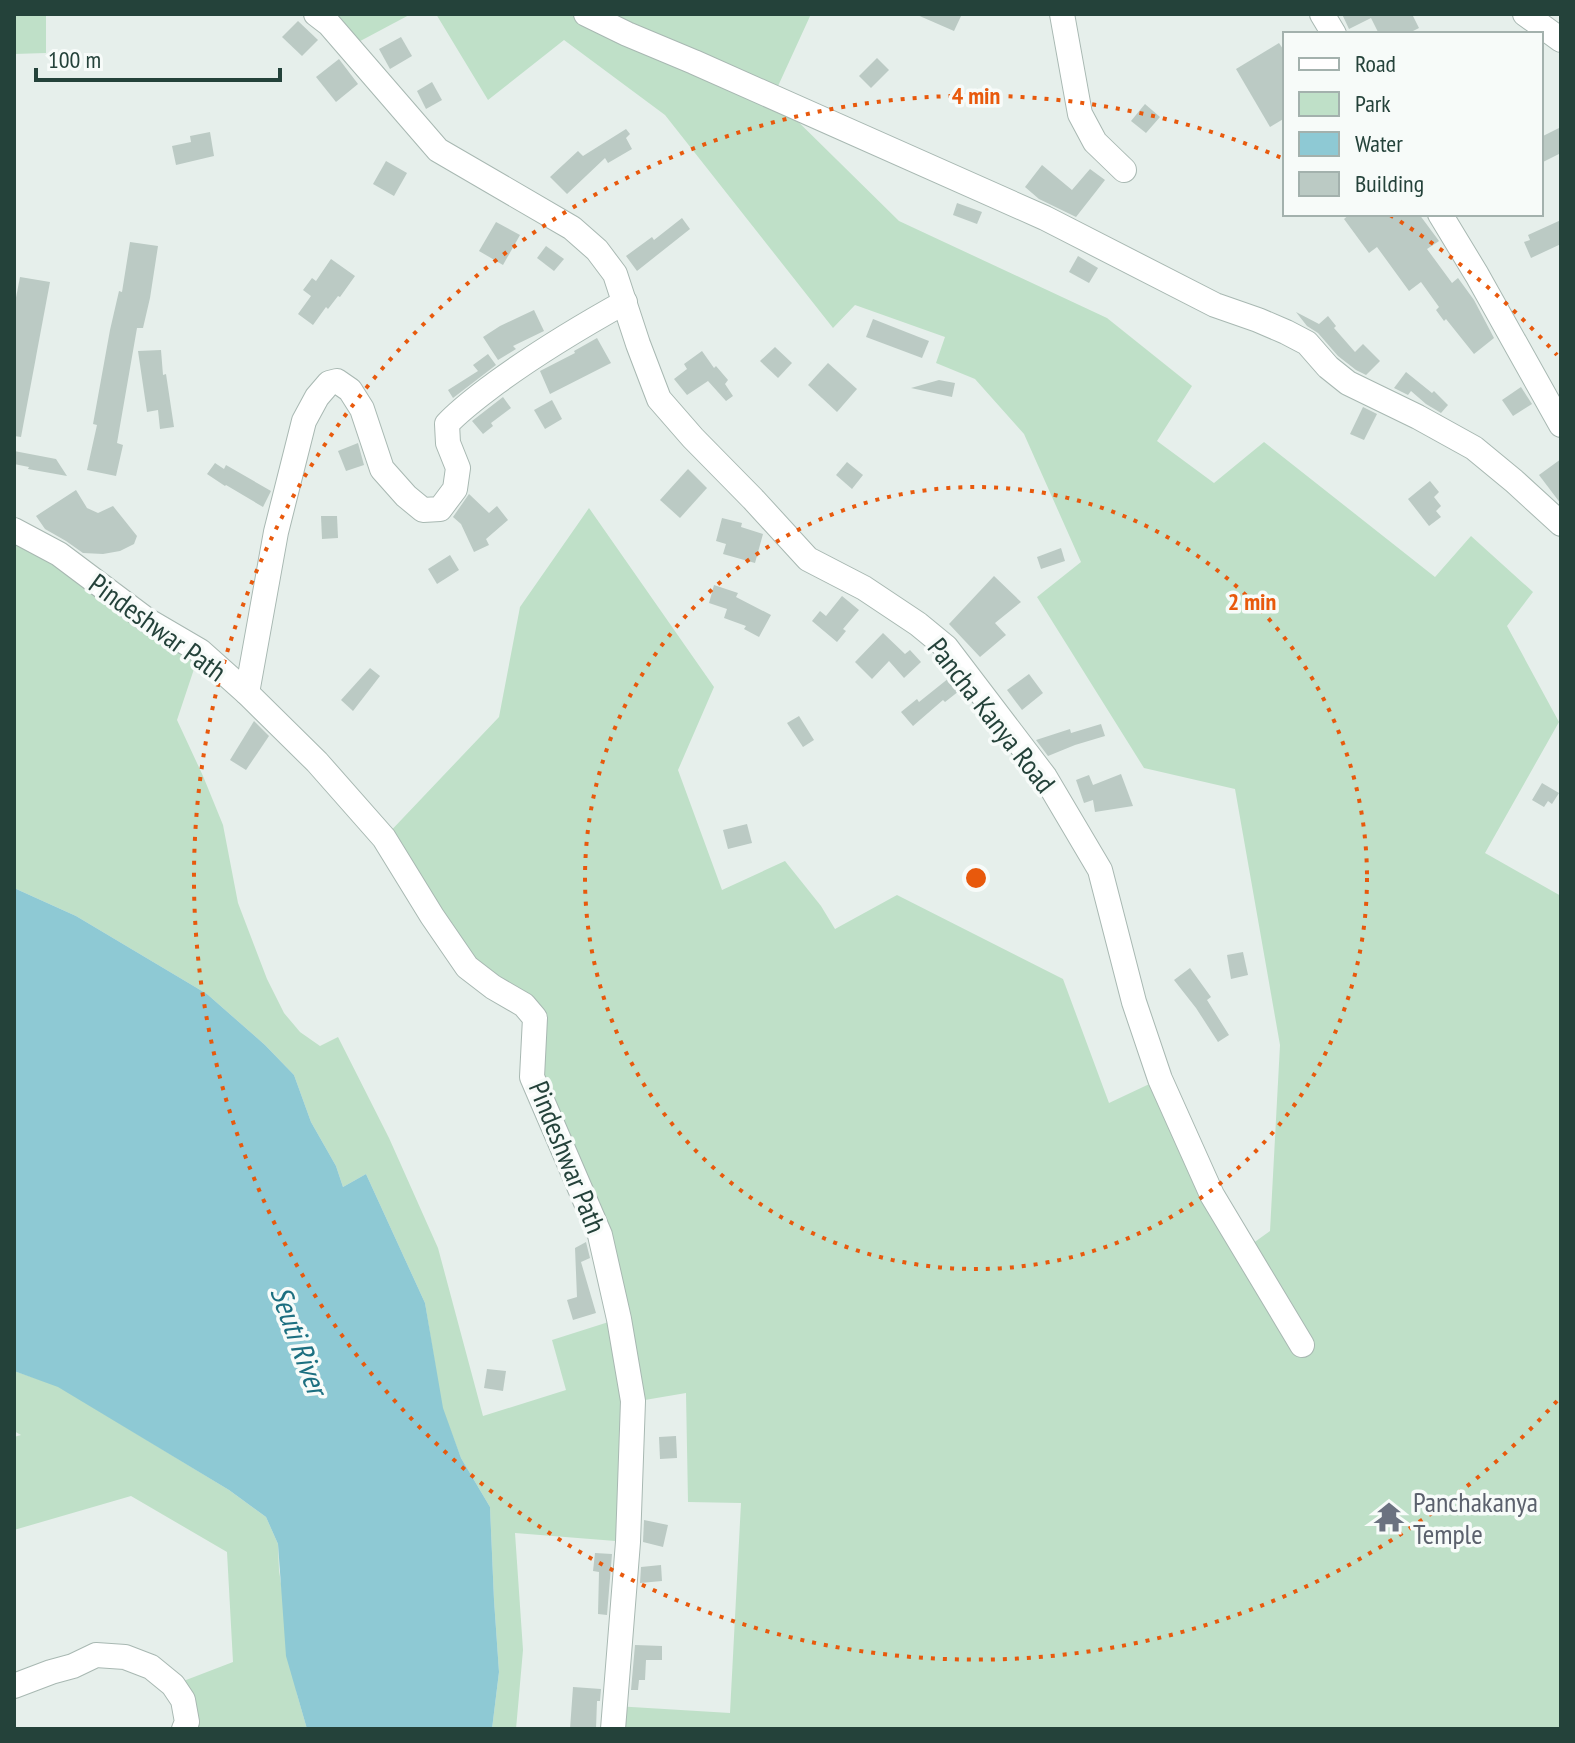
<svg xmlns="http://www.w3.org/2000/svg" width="1575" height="1743" viewBox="0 0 1575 1743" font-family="'PT Sans Narrow',sans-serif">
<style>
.green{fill:#bfe0c8}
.water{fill:#8ec9d4}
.building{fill:#bbcac4}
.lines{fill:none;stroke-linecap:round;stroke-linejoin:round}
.minor-casing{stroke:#a8b8b2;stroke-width:26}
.minor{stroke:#fff;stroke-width:24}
.ring{fill:none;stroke:#e8590c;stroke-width:4;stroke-dasharray:4 8}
.labels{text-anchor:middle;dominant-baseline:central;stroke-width:7;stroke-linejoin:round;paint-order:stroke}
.street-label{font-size:28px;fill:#24423a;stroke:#f7fbf9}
.worship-label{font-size:28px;fill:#5b616d;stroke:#f7fbf9;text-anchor:start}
.water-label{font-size:30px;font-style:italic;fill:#1c6f80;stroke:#f7fbf9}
.centre{fill:#e8590c;stroke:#f7fbf9;stroke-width:4}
.ring-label{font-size:24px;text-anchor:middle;font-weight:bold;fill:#e8590c;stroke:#f7fbf9;stroke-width:7;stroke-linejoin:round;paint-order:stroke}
</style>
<rect width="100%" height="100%" fill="#e6efeb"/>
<!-- green -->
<g class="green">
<path d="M14 14H46V53L14 54Z"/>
<path d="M316 14H411L349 47Z"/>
<path d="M436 14H811L773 97 899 221 1107 318 1192 386 1157 441 1214 483 1264 442 1435 577 1471 536 1533 592 1507 626 1559 722 1485 853 1561 896V1729H613L615 1706 730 1713 741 1503 688 1502 686 1393 633 1402 628 1542 515 1533 523 1650 516 1729H492L499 1672 494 1600 490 1507 461 1458 442 1408 425 1303 366 1174 343 1187 336 1166 311 1122 294 1075 265 1045 207 994 76 916 14 888V530L200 651 177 720 203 776 223 825 238 903 267 979 284 1013 300 1032 320 1046 338 1037 389 1138 438 1248 483 1416 566 1390 552 1340 618 1319 532 1077 535 1018 493 987 384 838 499 717 520 607 589 508 714 687 678 770 722 890 785 861 821 906 835 929 897 895 1063 979 1109 1103 1160 1079 1245 1249 1270 1231 1280 1045 1235 789 1144 768 1037 597 1081 562 1024 434 975 379 936 363 945 337 855 305 833 328 665 115 564 40 488 100Z"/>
<path d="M14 1371 58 1386 229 1490 266 1517 278 1544 279 1570 297 1694 307 1729H184L173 1685 233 1662 227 1552 131 1496 14 1530V1437L21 1435 14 1431Z"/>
</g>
<!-- water -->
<path class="water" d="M14 888 76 916 207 994 265 1045 294 1075 311 1122 336 1166 343 1187 366 1174 425 1303 443 1408 461 1458 490 1507 494 1600 499 1672 492 1729H307L286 1656 278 1544 266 1517 229 1490 58 1387 14 1371Z"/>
<!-- building -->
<g class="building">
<path d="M915 14H962L954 31Z"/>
<path d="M1342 14H1412L1419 28 1407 34H1379L1371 18 1349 29Z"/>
<path d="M298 21 318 40 302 56 282 37Z"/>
<path d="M401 37 412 56 390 69 379 49Z"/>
<path d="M1279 43 1285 52V118L1270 127 1236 69Z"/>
<path d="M877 58 889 70 871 88 859 76Z"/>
<path d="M339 59 358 84 336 102 316 77Z"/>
<path d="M432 82 442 100 426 109 417 91Z"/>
<path d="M1145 104 1160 117 1146 133 1131 121Z"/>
<path d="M1561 127V153L1541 163V137Z"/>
<path d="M626 129 630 134 626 138 632 149 608 163 605 158 567 194 550 177 578 151 583 156Z"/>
<path d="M210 132 214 156 176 165 172 146 191 142 190 136Z"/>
<path d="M386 161 407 173 394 196 373 184Z"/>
<path d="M1042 165 1072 190 1090 169 1105 180 1076 217 1039 199 1025 187Z"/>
<path d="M957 203 982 212 977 224 953 215Z"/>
<path d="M1350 214H1419L1439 241 1427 249 1452 283 1458 278 1474 300 1494 338 1474 354 1446 319 1444 321 1436 310 1439 307 1421 282 1409 291 1377 247 1369 253 1344 219Z"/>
<path d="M682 218 690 229 637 271 626 256 652 237 654 240Z"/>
<path d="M1561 220V244L1531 258 1524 242 1530 240 1528 235Z"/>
<path d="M496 222 520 235 503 265 479 251Z"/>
<path d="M130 242 158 246 150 298 143 328H137L117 443 123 445 116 476 87 470 97 425 93 424 110 330 119 291 122 292Z"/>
<path d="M546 246 564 259 554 271 537 258Z"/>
<path d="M1078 256 1098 268 1089 283 1069 272Z"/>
<path d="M331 259 355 276 340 297 338 296 328 309 326 307 313 325 298 314 311 296 303 290 312 278 316 281Z"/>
<path d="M20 277 50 282 21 437 14 436V308Z"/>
<path d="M534 310 544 331 513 346 516 349 498 360 483 337 500 326Z"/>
<path d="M1296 312 1319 324 1328 316 1336 326 1334 328 1355 352 1363 344 1380 361 1366 375 1356 370 1338 356 1318 333 1307 326Z"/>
<path d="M873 319 929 341 922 358 866 337Z"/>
<path d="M597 338 611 363 550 394 540 371 575 353 574 351Z"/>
<path d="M775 347 792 363 778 378 760 361Z"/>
<path d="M161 350 163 375 166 374 174 427 160 429 158 410 147 412 138 351Z"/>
<path d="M702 351 714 368 716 366 728 380 725 384 733 396 726 401 708 381 687 395 674 379 687 369 684 364Z"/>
<path d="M488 354 496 365 453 398 448 390 478 371 473 365Z"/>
<path d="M828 363 857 389 837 412 808 385Z"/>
<path d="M1406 372 1432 393 1434 391 1448 405 1441 413 1426 404 1411 391 1408 395 1394 388Z"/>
<path d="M939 380 955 383 952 397 911 388Z"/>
<path d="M1521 387 1532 404 1513 416 1502 400Z"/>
<path d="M503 397 511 408 491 423 493 426 483 434 472 421Z"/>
<path d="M552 400 562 419 545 429 534 410Z"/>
<path d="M1363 407 1377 414 1364 440 1350 434Z"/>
<path d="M358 443 364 465 346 471 338 451Z"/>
<path d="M14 451 56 459 67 476 28 469 29 467 14 464Z"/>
<path d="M1561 459V504L1539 475Z"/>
<path d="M847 462 863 475 852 489 836 475Z"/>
<path d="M215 463 224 469 226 465 271 491 263 507 226 485 225 486 207 474Z"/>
<path d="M688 469 707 488 680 518 660 500Z"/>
<path d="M1430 481 1439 492 1434 497 1441 506 1436 511 1441 517 1429 526 1408 499Z"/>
<path d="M76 490 87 508 98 513 113 506 137 536 134 544 120 551 103 554 83 553 66 541 45 529 36 516Z"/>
<path d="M469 494 489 513 497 506 508 520 486 539 489 545 474 552 461 524 453 517Z"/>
<path d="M321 516H337L338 538 322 539Z"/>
<path d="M722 518 742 523 741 527 763 534 755 563 723 554 726 544 716 541Z"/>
<path d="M1061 548 1065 561 1041 569 1037 557Z"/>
<path d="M450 555 459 570 437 584 428 569Z"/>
<path d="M994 576 1021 602 995 623 1006 635 980 657 949 624Z"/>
<path d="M714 585 738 593 736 597 771 615 759 637 744 629 746 626 724 618 727 609 709 603Z"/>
<path d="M842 596 859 610 843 629 846 631 837 642 812 621 820 611 826 616Z"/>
<path d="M883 633 905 654 910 650 921 662 904 678 889 661 872 679 855 662Z"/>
<path d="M370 668 380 676 353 711 341 700Z"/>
<path d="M1029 674 1043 693 1022 710 1007 690Z"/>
<path d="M949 678 959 691 945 702 943 700 913 726 901 712 917 699 919 702Z"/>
<path d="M799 716 814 740 803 747 787 723Z"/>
<path d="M254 721 269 736 246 770 230 760Z"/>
<path d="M1101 724 1105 736 1075 745 1048 756 1036 740 1070 729 1071 733Z"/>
<path d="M1121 774 1133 806 1095 812 1093 800 1084 803 1076 780 1089 775 1093 785Z"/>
<path d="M1542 783 1559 793 1552 804 1548 801 1544 807 1532 800Z"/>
<path d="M747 824 752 843 728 849 723 830Z"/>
<path d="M1243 952 1248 975 1231 979 1227 955Z"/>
<path d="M1190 968 1211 997 1207 1000 1229 1035 1218 1042 1196 1008 1174 980Z"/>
<path d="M586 1242 590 1258 581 1262 596 1313 573 1320 567 1300 577 1297 575 1248Z"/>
<path d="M487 1369 506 1371 503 1391 484 1388Z"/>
<path d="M676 1436 677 1458 660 1459 659 1437Z"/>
<path d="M644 1520 668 1525 663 1547 643 1542Z"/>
<path d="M595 1553 612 1554 607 1615 598 1614 599 1572 593 1571Z"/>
<path d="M661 1565 662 1581 640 1583 641 1567Z"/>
<path d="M635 1645 662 1646V1660H646L645 1680H639L638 1690H631Z"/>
<path d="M573 1687 601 1689 600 1701H597L596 1729H570Z"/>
</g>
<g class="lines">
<!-- minor casing -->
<g class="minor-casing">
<g id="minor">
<path d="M316 14 329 24 438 150 572 228 597 250 615 274 638 344 659 399 693 438 753 499 808 559 864 588 918 624 946 647 1045 777 1100 870 1134 1002 1160 1079 1212 1195 1302 1345"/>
<path d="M586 14 627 34 694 62 1045 218 1215 305 1258 320 1286 332 1307 343 1328 367 1348 383 1418 417 1474 448 1514 481 1561 524"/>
<path d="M1062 14 1080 114 1095 142 1124 170"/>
<path d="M1322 14 1334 34"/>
<path d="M1525 14 1561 40"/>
<path d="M1440 214 1477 275 1561 425"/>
<path d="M14 530 59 554 147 620 200 651 247 693 317 762 384 838 432 916 467 967 493 987 524 1005 535 1018 532 1077 600 1235 619 1319 633 1401 628 1542 613 1729"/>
<path d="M247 693 276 532 304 421 317 397 329 383 337 381 350 390 362 409 382 469 406 496 423 510 440 509 455 489 458 468 448 443 447 424C462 408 479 396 496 383 537 353 580 327 625 302"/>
<path d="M14 1686 51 1672 73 1666 96 1655 125 1657 151 1667 173 1685 183 1700 187 1722 184 1729"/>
</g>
</g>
<!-- minor -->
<use href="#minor" class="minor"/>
</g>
<!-- distance rings -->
<g class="ring">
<circle cx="976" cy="878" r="391"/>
<path d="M1557 1401A782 782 0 1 1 1282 158M1390 215A782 782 0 0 1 1557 355"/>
</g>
<!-- icons -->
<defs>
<g id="temple-bare" transform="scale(2.4)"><path d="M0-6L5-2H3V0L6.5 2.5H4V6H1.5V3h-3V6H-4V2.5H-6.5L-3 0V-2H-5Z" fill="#6b7280" stroke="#f7fbf9" stroke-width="2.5" paint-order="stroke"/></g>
</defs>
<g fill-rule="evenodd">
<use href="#temple-bare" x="1389" y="1517"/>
</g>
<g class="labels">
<!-- street labels -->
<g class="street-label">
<text transform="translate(158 627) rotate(36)">Pindeshwar Path</text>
<text transform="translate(992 715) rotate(52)">Pancha Kanya Road</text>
<text transform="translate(568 1157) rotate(68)">Pindeshwar Path</text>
</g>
<!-- worship labels -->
<g class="worship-label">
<text x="1413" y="1501">Panchakanya<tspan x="1413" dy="32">Temple</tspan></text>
</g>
<!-- water labels -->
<g class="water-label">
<text transform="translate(300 1340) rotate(70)">Seuti River</text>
</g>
</g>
<circle cx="976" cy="878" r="12" class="centre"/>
<g class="ring-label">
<text x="976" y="104">4 min</text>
<text x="1252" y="610">2 min</text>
</g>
<!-- border -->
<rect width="1575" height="1743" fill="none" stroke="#24423a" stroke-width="32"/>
<!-- legend -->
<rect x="1283" y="32" width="260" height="184" fill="#f7fbf9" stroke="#a3b1ad" stroke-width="2"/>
<rect x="1299" y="58" width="40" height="12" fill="#ffffff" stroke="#a3b1ad" stroke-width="2"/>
<text x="1355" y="72" font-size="24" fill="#24423a">Road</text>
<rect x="1299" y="92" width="40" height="24" fill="#bfe0c8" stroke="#a3b1ad" stroke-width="2"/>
<text x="1355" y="112" font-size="24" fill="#24423a">Park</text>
<rect x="1299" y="132" width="40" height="24" fill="#8ec9d4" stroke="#a3b1ad" stroke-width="2"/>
<text x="1355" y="152" font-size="24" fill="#24423a">Water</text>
<rect x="1299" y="172" width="40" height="24" fill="#bbcac4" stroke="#a3b1ad" stroke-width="2"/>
<text x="1355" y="192" font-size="24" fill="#24423a">Building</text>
<!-- scale -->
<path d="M36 68v12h244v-12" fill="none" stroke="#24423a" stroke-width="4"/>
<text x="48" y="68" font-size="24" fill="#24423a" stroke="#f7fbf9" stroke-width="6" paint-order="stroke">100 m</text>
</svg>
